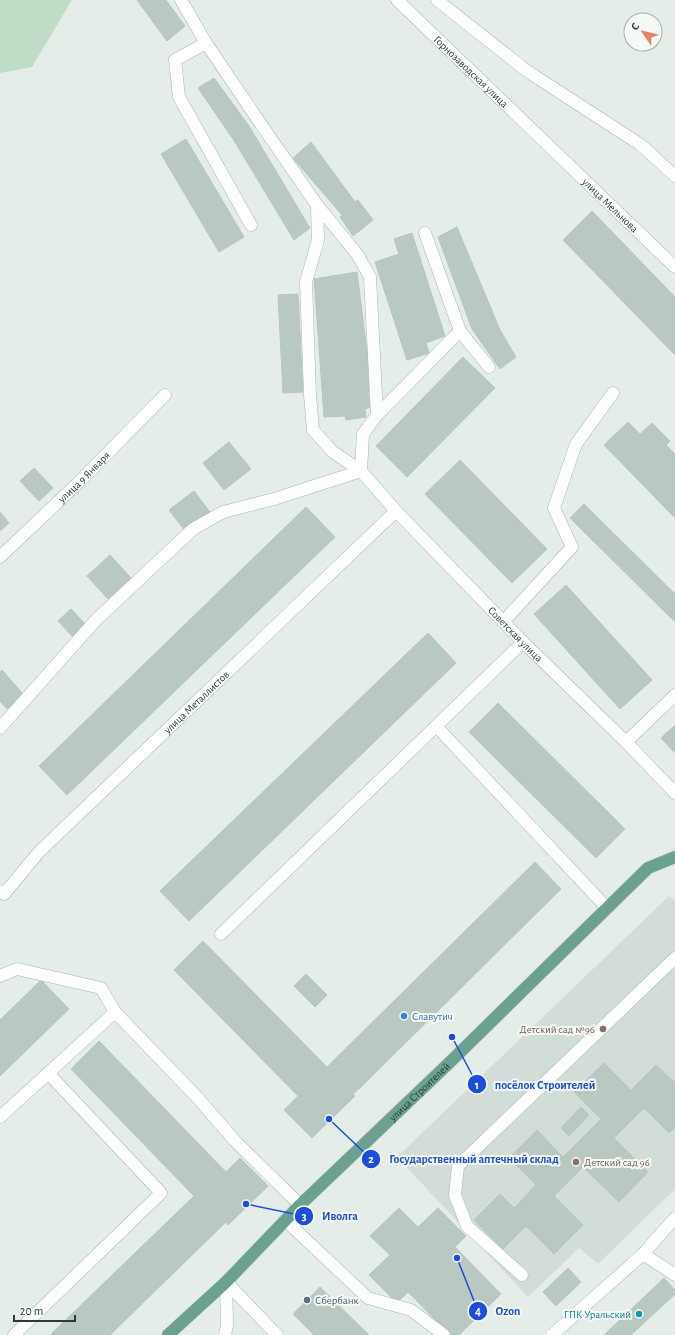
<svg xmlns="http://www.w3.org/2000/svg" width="675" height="1335" viewBox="0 0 675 1335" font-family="'Alegreya Sans',sans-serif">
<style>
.built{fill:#d3ddd8}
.green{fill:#bfddc6}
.building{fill:#bac8c2;stroke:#b7c6c0}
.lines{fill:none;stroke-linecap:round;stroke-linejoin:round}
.minor-casing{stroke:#a8b5b0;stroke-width:13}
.major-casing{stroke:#c2c9c7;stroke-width:13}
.minor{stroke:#fff;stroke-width:12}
.major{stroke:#6ca090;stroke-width:12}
.shop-dot{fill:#3f7fe0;stroke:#f5faf7;stroke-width:1.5}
.education-dot{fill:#8d6e63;stroke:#f5faf7;stroke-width:1.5}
.service-dot{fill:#5c6f8a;stroke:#f5faf7;stroke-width:1.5}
.culture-dot{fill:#0f9aa8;stroke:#f5faf7;stroke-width:1.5}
.labels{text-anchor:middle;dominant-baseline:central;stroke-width:4;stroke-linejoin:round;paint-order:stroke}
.street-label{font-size:11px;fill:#253e36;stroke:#f5faf7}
.shop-label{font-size:11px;fill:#366cbe;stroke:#f5faf7;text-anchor:start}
.education-label{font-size:11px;fill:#785e54;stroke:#f5faf7;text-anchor:end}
.service-label{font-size:11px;fill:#4e5e75;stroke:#f5faf7;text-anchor:start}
.culture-label{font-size:11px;fill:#0d838f;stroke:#f5faf7;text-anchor:end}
.leader{fill:none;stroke:#1d4ed8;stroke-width:1.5}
.callout-dot{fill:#1d4ed8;stroke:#f5faf7;stroke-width:1.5}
.mark-label{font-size:12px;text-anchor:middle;font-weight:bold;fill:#fff}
.callout-label{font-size:12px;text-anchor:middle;font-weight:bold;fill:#1d4ed8;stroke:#f5faf7;stroke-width:4;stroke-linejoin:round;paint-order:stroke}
</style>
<rect width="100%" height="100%" fill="#e5ede9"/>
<!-- built -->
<path class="built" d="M669 896 675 900V1189L598 1264 579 1248 528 1297 397 1157Z"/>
<!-- green -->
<path class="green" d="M0 0H72L32 67 0 73Z"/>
<!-- building -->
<g class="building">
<path d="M137 0H166L185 26 167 41Z"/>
<path d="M214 78 249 126 310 228 294 240 233 139 198 88Z"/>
<path d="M186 139 244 237 219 252 161 154Z"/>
<path d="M311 142 355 202 358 200 373 220 353 236 340 217 342 215 293 158Z"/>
<path d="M592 211 675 297V355L563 240Z"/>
<path d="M457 227 500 330 516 357 500 369 472 329 438 237Z"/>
<path d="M412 233 445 336 426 343 429 353 407 360 375 262 399 254 394 239Z"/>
<path d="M357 272 372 391 368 392 370 407 365 409 366 417 346 420 345 416 324 417 314 279Z"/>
<path d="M298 294 303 392 283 393 278 295Z"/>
<path d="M463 357 495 388 407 477 376 446Z"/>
<path d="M628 422 640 434 652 423 670 441 666 445 675 454V518L604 445Z"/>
<path d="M229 442 251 469 224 490 203 463Z"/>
<path d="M460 460 547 549 512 583 425 494Z"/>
<path d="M34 468 53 488 39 501 20 481Z"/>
<path d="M194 491 210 512 185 531 169 510Z"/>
<path d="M584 504 675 594V622L570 518Z"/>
<path d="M306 507 335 537 67 795 39 766Z"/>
<path d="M0 512 9 523 0 531Z"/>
<path d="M110 555 131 578 108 599 87 576Z"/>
<path d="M566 585 652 680 620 709 534 614Z"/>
<path d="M71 609 87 626 74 638 58 621Z"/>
<path d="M428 633 456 663 189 921 160 891Z"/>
<path d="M2 670 23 694 7 709 0 701V672Z"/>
<path d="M498 703 625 829 596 858 469 732Z"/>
<path d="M675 725V753L661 738Z"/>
<path d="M535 862 561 889 361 1087 334 1060Z"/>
<path d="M203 941 327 1067 298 1096 174 970Z"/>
<path d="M306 974 327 995 315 1007 294 986Z"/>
<path d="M41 980 69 1009 0 1076V1020Z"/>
<path d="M99 1041 226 1172 240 1158 268 1186 228 1225 226 1222 110 1335H50L194 1196 71 1069Z"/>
<path d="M334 1060 361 1087 353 1094 355 1096 312 1138 284 1110Z"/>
<path d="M604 1063 631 1090 656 1065 675 1083V1127L669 1133 644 1108 614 1138 648 1172 619 1202 583 1167 554 1196 583 1225 554 1254 526 1226 503 1249 474 1220 500 1194 514 1208 536 1185 509 1158 537 1130 563 1157 601 1119 574 1092Z"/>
<path d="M581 1107 589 1115 569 1136 561 1128Z"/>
<path d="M399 1208 418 1227 438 1208 466 1236 455 1247 501 1294 459 1335H450L408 1292 397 1303 369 1275 390 1255 370 1236Z"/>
<path d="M568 1268 581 1282 556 1306 543 1292Z"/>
<path d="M664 1278 675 1290V1294L631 1335H604Z"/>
<path d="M320 1287 369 1335H314L293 1314Z"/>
</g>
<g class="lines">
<!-- minor casing -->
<g class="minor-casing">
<g id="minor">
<path d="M181 0 206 43 256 117 317 205 357 254 370 277 377 415"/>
<path id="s1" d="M397 0 675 267"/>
<path d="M437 0 527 71 641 145 675 176"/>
<path d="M206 43 175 60 179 97 251 225"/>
<path id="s2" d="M317 205 318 240 306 282 310 395 313 430 333 452 361 471 396 511 523 642 626 742 675 793"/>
<path d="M460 331 489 367"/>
<path d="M361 471 363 434 377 415 460 331 425 233"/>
<path id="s3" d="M0 557 78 483 165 395"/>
<path d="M504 621 572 547 554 508 576 444 613 393"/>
<path d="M436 726 607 908"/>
<path d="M0 728 96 620 193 529 223 512 274 499 361 471"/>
<path d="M626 742 675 695"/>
<path id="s4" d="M0 891 4 894 39 852 396 511"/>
<path d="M221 934 523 642"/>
<path d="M0 976 17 969 101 988 115 1012"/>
<path d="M0 1117 115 1012 196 1096 235 1141 300 1205"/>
<path d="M285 1220 368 1298 411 1310 444 1335"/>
<path d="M643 1254 675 1275"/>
<path d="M522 1275 467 1226 455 1195 458 1166 675 958"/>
<path d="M226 1282 277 1335"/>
<path d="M14 1335 161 1193 48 1073"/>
<path d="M225 1335 227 1325 226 1282"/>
<path d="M552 1335 643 1254 675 1218"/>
</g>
</g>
<!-- major casing -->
<g class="major-casing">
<g id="major">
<path id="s5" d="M168 1335 226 1282 300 1205 447 1065 648 868 675 857"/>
</g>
</g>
<!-- minor -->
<use href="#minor" class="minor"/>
<!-- major -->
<use href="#major" class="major"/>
</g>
<!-- markers -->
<circle class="shop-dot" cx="404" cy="1016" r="4"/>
<g class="education-dot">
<circle cx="603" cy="1029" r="4"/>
<circle cx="576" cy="1162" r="4"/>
</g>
<circle class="service-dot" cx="307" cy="1300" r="4"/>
<circle class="culture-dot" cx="639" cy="1314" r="4"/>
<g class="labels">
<!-- street labels -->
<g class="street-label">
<text stroke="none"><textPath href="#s1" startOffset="103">Горнозаводская улица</textPath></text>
<text stroke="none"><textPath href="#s1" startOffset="296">улица Мельнова</textPath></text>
<text stroke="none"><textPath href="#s3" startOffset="116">улица 9 Января</textPath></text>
<text stroke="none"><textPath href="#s2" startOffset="515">Советская улица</textPath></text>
<text stroke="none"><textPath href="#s4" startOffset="277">улица Металлистов</textPath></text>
<text stroke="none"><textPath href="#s5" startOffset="350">улица Строителей</textPath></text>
</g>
<!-- shop labels -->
<g class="shop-label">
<text x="412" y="1016">Славутич</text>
</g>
<!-- education labels -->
<g class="education-label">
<text x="595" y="1029">Детский сад №96</text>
<text x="584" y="1162" text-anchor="start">Детский сад 96</text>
</g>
<!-- service labels -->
<g class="service-label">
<text x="315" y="1300">Сбербанк</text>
</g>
<!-- culture labels -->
<g class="culture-label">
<text x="631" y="1314">ГПК Уральский</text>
</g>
</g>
<!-- callouts -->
<path class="leader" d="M452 1037L477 1084M329 1119L371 1159M246 1204L304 1216M457 1258L478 1311"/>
<g class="callout-dot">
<circle cx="452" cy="1037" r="4"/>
<circle cx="329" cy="1119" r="4"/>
<circle cx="246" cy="1204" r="4"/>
<circle cx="457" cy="1258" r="4"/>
<circle cx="477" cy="1084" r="10"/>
<circle cx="371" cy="1159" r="10"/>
<circle cx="304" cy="1216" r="10"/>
<circle cx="478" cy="1311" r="10"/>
</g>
<g class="mark-label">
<text x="477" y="1089">1</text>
<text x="371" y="1163">2</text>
<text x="304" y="1220">3</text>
<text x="478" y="1315">4</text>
</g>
<g class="callout-label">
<text x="545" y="1089">посёлок Строителей</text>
<text x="474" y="1163">Государственный аптечный склад</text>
<text x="340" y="1220">Иволга</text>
<text x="508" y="1315">Ozon</text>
</g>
<!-- north arrow -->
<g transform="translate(643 32) rotate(305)"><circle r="19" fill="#f5faf7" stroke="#a2afaa"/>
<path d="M0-3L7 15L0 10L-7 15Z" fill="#e98266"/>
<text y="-6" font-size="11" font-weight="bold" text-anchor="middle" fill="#253e36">С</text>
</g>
<!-- scale -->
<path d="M14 1315v6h61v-6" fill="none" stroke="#253e36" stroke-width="2"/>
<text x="20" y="1315" font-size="12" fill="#253e36" stroke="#f5faf7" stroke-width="3" paint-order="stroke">20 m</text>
</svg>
